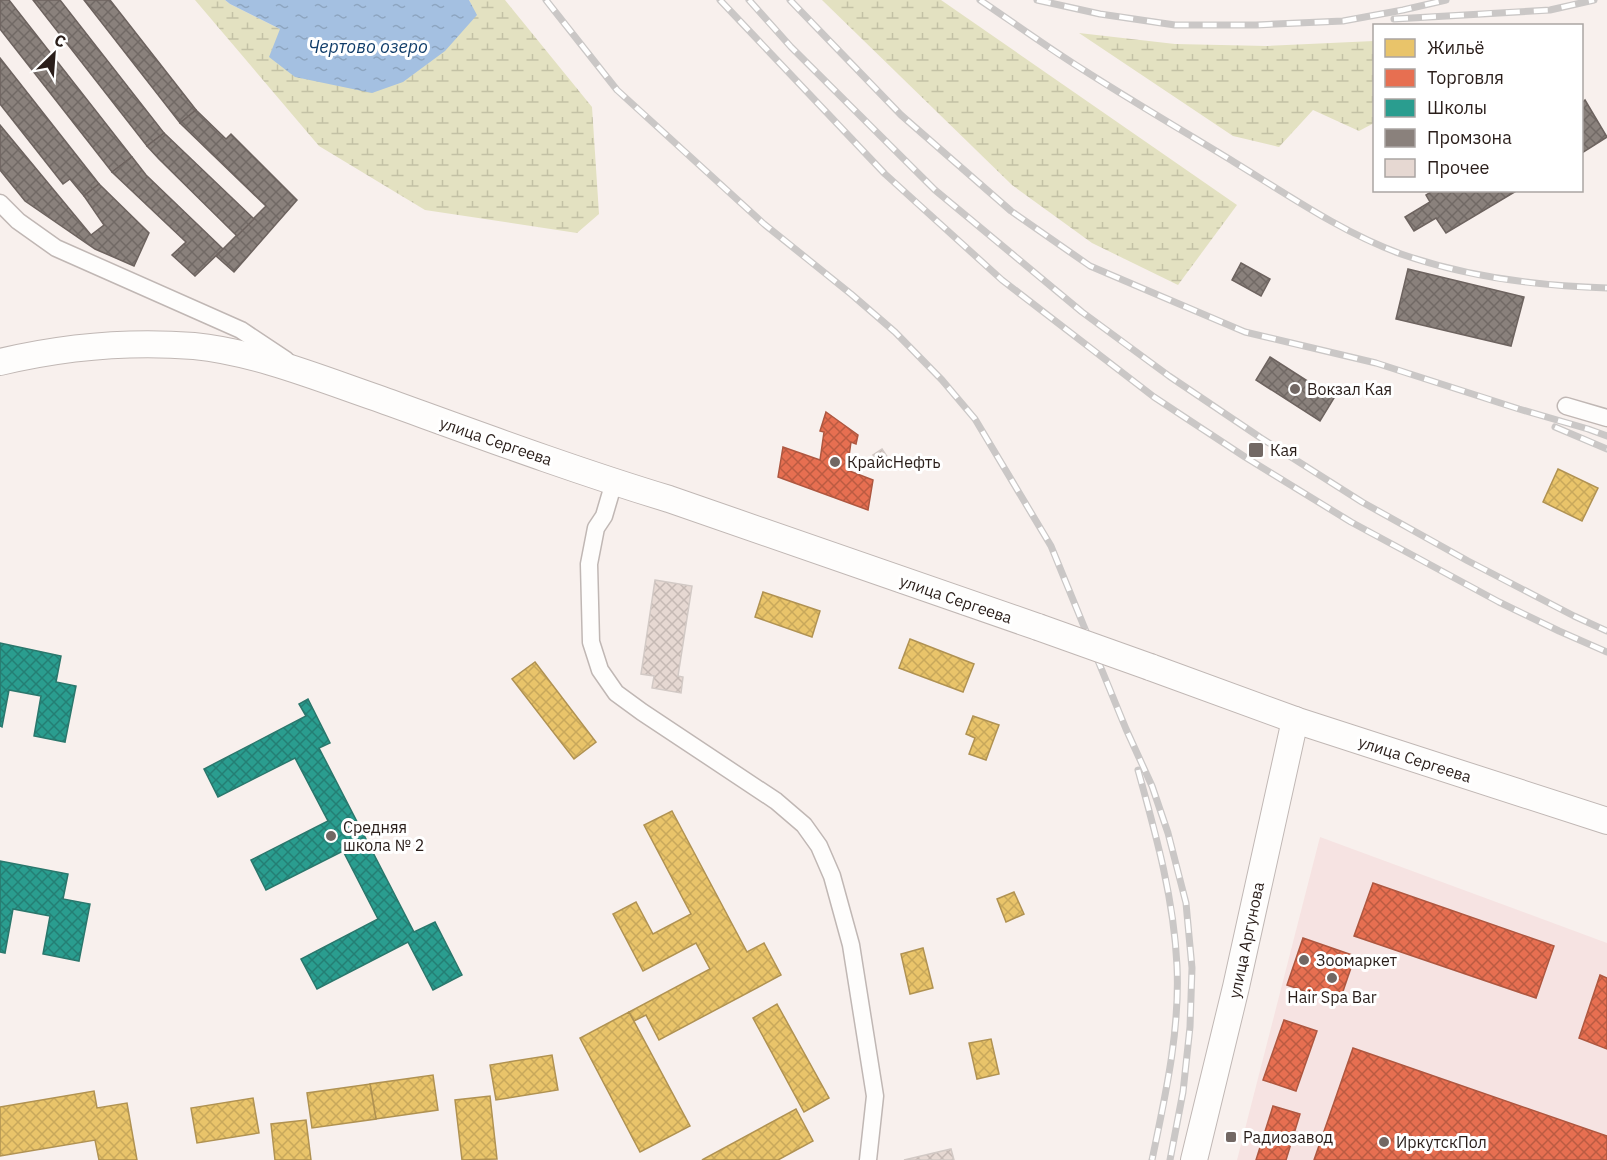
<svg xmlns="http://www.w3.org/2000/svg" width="1607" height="1160" viewBox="0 0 1607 1160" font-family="'IBM Plex Sans',sans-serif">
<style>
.commercial{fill:#f6e3e2}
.wetland{fill:url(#wetland-marsh)}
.water{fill:url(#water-ripples)}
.homes{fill:url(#homes-cross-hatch);stroke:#b09252;stroke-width:1.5}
.shops{fill:url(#shops-cross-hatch);stroke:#ae5740;stroke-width:1.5}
.schools{fill:url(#schools-cross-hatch);stroke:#2a776c;stroke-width:1.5}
.industry{fill:url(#industry-cross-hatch);stroke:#6d635f;stroke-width:1.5}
.building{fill:url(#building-cross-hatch);stroke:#d2c9c5;stroke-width:1.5}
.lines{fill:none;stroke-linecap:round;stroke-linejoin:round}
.minor-casing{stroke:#c0b7b4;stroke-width:19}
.primary-casing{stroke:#c0b7b4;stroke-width:28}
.minor{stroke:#fefdfc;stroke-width:16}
.primary{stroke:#fefdfc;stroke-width:26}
.rail-casing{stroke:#cac7c6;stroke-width:7}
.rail{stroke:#fff;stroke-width:4.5;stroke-dasharray:14;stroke-linecap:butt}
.primary-bridge-casing{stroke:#c0b7b4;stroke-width:28;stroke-linecap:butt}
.primary-bridge{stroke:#fefdfc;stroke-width:26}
.poi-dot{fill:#726864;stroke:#fff;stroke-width:2}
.labels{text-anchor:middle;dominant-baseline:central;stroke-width:6;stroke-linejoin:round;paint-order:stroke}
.poi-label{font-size:16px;fill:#2a1e1a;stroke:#fff;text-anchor:start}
.street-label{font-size:16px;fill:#2a1e1a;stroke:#fff}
.water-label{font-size:18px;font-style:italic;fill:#103d6a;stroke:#fff}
</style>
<defs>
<pattern id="wetland-marsh" width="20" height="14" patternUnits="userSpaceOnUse" patternTransform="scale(1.5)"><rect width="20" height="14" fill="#e3e1c1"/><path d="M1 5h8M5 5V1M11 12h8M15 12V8" fill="none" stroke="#c3c1a5"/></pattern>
<pattern id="water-ripples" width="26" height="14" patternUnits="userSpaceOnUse" patternTransform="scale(1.5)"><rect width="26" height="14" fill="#a4c0e1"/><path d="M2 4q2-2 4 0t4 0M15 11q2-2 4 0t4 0" fill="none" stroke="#8da5c0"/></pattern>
<pattern id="homes-cross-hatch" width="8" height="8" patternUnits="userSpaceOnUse" patternTransform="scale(1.5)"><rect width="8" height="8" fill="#e9c46a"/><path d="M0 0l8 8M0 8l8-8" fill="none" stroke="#c8a85b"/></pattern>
<pattern id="shops-cross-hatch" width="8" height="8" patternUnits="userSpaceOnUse" patternTransform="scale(1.5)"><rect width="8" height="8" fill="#e76f51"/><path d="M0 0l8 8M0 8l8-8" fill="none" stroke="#bb5b42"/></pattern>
<pattern id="schools-cross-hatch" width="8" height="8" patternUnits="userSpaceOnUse" patternTransform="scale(1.5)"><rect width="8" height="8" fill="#2a9d8f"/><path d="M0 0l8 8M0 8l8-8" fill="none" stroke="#247f74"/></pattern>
<pattern id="industry-cross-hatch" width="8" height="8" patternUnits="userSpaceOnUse" patternTransform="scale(1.5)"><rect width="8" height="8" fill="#8a817c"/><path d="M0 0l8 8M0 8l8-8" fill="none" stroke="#716965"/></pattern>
<pattern id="building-cross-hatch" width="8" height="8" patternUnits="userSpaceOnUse" patternTransform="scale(1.5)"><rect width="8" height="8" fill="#e6d8d2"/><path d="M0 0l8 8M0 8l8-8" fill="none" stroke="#c5b9b4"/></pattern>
</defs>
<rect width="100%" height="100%" fill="#f8f0ed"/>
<!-- commercial -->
<path class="commercial" d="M1320 837 1607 943V1160H1237Z"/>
<!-- wetland -->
<g class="wetland">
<path d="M195 0H225L230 4 280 29 476 15 469 0H505L592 107 599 214 577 233 425 210 319 146Z"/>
<path d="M822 0H941L1237 205 1178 285 1092 243 1012 185Z"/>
<path d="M1079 33 1175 44 1267 46 1374 41V123L1359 131 1313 110 1279 147 1233 136Z"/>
</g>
<!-- water -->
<path class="water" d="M225 0H469L477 15 445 51 403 82 372 93 295 77 269 57 280 29 230 4Z"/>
<!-- homes -->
<g class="homes">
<path d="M1558 469 1598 488 1582 521 1543 502Z"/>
<path d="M763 592 820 611 812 637 755 617Z"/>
<path d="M910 639 974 664 963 692 899 668Z"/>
<path d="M535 662 596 742 574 759 512 679Z"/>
<path d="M973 716 999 725 986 760 969 754 975 738 966 734Z"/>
<path d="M672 811 747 952 764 943 781 975 659 1040 646 1015 634 1021 629 1012 710 969 696 943 643 971 613 914 636 902 653 934 691 914 644 825Z"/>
<path d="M1014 892 1024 914 1006 922 997 899Z"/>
<path d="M923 948 933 988 910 994 901 954Z"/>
<path d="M777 1004 829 1098 804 1112 753 1018Z"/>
<path d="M629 1012 690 1126 640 1152 580 1038Z"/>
<path d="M991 1039 999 1074 977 1079 969 1043Z"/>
<path d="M552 1055 558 1090 496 1100 490 1065Z"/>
<path d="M433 1075 438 1110 376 1119 370 1084Z"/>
<path d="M370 1084 376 1119 312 1128 307 1093Z"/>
<path d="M94 1091 97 1108 127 1103 137 1160H99L95 1140 0 1156V1107Z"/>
<path d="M490 1096 497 1159 462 1160 455 1100Z"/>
<path d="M253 1098 259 1133 197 1143 191 1108Z"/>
<path d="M796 1109 813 1141 778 1160H702Z"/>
<path d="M306 1120 311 1160H275L271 1124Z"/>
</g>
<!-- shops -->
<g class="shops">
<path d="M826 412 858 435 856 444 851 442 847 470 873 480 868 510 778 477 783 447 820 460 824 432 820 431Z"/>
<path d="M1373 883 1554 946 1536 998 1354 936Z"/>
<path d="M1303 938 1355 956 1339 1003 1287 985Z"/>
<path d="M1600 975 1607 978V1049L1579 1038Z"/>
<path d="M1284 1020 1317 1031 1296 1091 1263 1080Z"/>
<path d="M1353 1048 1607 1136V1160H1314Z"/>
<path d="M1273 1106 1300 1114 1286 1160H1256Z"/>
</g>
<!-- schools -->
<g class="schools">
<path d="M0 643 61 656 56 682 76 686 65 742 34 736 41 696 9 690 2 727 0 726Z"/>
<path d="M308 699 330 743 319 748 414 932 435 922 462 975 433 990 408 942 317 989 301 959 378 919 343 851 266 890 251 860 328 821 295 758 218 797 204 769 306 716 299 704Z"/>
<path d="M0 861 68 874 63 899 90 904 79 961 43 954 50 916 13 909 5 953 0 952Z"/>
</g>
<!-- industry -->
<g class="industry">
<path d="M0 0H9L132 157 112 172 0 29Z"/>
<path d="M33 0H60L164 133 147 146Z"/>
<path d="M84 0H110L196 110 180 123Z"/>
<path d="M0 58 99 184 84 196 70 179 63 184 0 104Z"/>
<path d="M1585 100 1607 137 1582 153V103Z"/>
<path d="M196 110 226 139 231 134 297 200 234 272 216 256 266 206 180 123Z"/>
<path d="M0 125 91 235 104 225 84 196 99 184 149 233 134 266 95 249 25 201 0 170Z"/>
<path d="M164 133 254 219 237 236 159 159 147 146Z"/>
<path d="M132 157 146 175 223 249 195 276 172 255 186 242 112 172Z"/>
<path d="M1434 190H1518L1446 233 1436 218 1414 231 1405 217 1430 202 1426 195Z"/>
<path d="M1241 263 1270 279 1261 296 1232 280Z"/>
<path d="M1408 269 1524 297 1511 346 1396 319Z"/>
<path d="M1270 357 1334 398 1320 421 1256 380Z"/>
</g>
<!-- building -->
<g class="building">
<path d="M882 449 890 461 881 467 873 455Z"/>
<path d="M655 580 692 586 678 676 683 677 681 693 652 688 654 676 641 674Z"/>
<path d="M951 1149 954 1160H904Z"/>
</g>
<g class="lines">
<!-- minor casing -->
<g class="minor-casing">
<g id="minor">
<path d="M0 203 18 221 56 248 241 330 286 360"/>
<path d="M1566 406 1607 418"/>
<path d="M614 482 604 516 596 528 589 564 591 642 600 670 616 693 642 712 776 801 804 825 819 846 832 876 851 945 875 1096 868 1160"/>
</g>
</g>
<!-- primary casing -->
<g class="primary-casing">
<g id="primary">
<path d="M0 362C63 347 129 341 194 346 255 352 319 378 377 398 474 433 570 469 669 499L1038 627"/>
<path d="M1150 667 1295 720 1607 821"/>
<path d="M1194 1160 1236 987 1295 720"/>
</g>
</g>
<!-- minor -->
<use href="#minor" class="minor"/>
<!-- primary -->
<use href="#primary" class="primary"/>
<!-- rail casing -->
<g class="rail-casing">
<g id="rail">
<path d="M546 0 617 90 764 224 851 294 895 332 942 380 975 419 1051 546 1126 729 1152 786 1168 833 1186 903 1192 968 1190 1027 1183 1092 1170 1160"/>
<path d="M720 0 885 174 1002 280 1154 397 1245 457 1351 522 1499 602 1559 631 1607 652"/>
<path d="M749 0 791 47 935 190 1082 312 1169 376 1261 438 1362 502 1468 561 1574 616 1607 631"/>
<path d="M790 0 901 115 1011 211 1090 266 1245 332 1376 363 1519 409 1588 429 1607 436"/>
<path d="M980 0C1014 23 1047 47 1082 69 1132 101 1183 131 1234 162 1288 195 1341 232 1401 254 1467 277 1537 286 1607 288"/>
<path d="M1037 0 1100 14 1175 25H1256L1343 21 1403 10 1446 0"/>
<path d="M1394 19 1550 10 1594 0"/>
<path d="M1555 427 1607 449"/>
<path d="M1138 770C1156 835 1174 899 1177 966 1180 1032 1165 1097 1152 1160"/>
</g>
</g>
<!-- rail -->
<use href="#rail" class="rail"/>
<!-- primary-bridge casing -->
<g class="primary-bridge-casing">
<path id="primary-bridge" d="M1038 627 1150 667"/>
</g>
<!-- primary-bridge -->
<use href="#primary-bridge" class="primary-bridge"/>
</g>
<!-- markers -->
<g class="poi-dot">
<circle cx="1295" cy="389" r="6"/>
<rect x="1248" y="442" width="16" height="16" rx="3"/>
<circle cx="835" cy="462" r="6"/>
<circle cx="331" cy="836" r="6"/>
<circle cx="1304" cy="960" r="6"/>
<circle cx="1332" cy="978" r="6"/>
<rect x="1225" y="1131" width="12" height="12" rx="3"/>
<circle cx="1384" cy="1142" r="6"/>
</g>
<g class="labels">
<!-- poi labels -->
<g class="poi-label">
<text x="1307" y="389">Вокзал Кая</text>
<text x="1270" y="450">Кая</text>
<text x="847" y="462">КрайсНефть</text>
<text x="343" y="827">Средняя<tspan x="343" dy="18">школа № 2</tspan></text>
<text x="1316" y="960">Зоомаркет</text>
<text x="1332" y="997" text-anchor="middle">Hair Spa Bar</text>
<text x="1243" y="1137">Радиозавод</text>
<text x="1396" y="1142">ИркутскПол</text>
</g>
<!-- street labels -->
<g class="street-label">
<text transform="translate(496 441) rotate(19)">улица Сергеева</text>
<text transform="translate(956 599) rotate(19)">улица Сергеева</text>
<text transform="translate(1415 759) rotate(18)">улица Сергеева</text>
<text transform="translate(1246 940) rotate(-78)">улица Аргунова</text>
</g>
<!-- water labels -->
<g class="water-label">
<text x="368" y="46">Чертово озеро</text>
</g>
</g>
<!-- legend -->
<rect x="1373" y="24" width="210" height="168" fill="#ffffff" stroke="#aaa5a3" stroke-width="1.5"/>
<rect x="1385" y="39" width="30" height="18" fill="#e9c46a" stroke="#aaa5a3" stroke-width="1.5"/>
<text x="1427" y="54" font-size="18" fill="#2a1e1a">Жильё</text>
<rect x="1385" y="69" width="30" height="18" fill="#e76f51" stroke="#aaa5a3" stroke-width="1.5"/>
<text x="1427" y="84" font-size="18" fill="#2a1e1a">Торговля</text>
<rect x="1385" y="99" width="30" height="18" fill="#2a9d8f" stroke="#aaa5a3" stroke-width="1.5"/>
<text x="1427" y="114" font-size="18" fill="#2a1e1a">Школы</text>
<rect x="1385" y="129" width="30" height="18" fill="#8a817c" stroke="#aaa5a3" stroke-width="1.5"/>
<text x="1427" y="144" font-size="18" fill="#2a1e1a">Промзона</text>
<rect x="1385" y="159" width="30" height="18" fill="#e6d8d2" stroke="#aaa5a3" stroke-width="1.5"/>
<text x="1427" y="174" font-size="18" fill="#2a1e1a">Прочее</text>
<!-- north arrow -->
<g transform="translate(54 54) rotate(25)" stroke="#ffffff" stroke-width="4.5" paint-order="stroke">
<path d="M0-4.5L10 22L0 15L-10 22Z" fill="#2a1e1a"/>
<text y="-9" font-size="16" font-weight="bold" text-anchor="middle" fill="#2a1e1a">С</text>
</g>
</svg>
